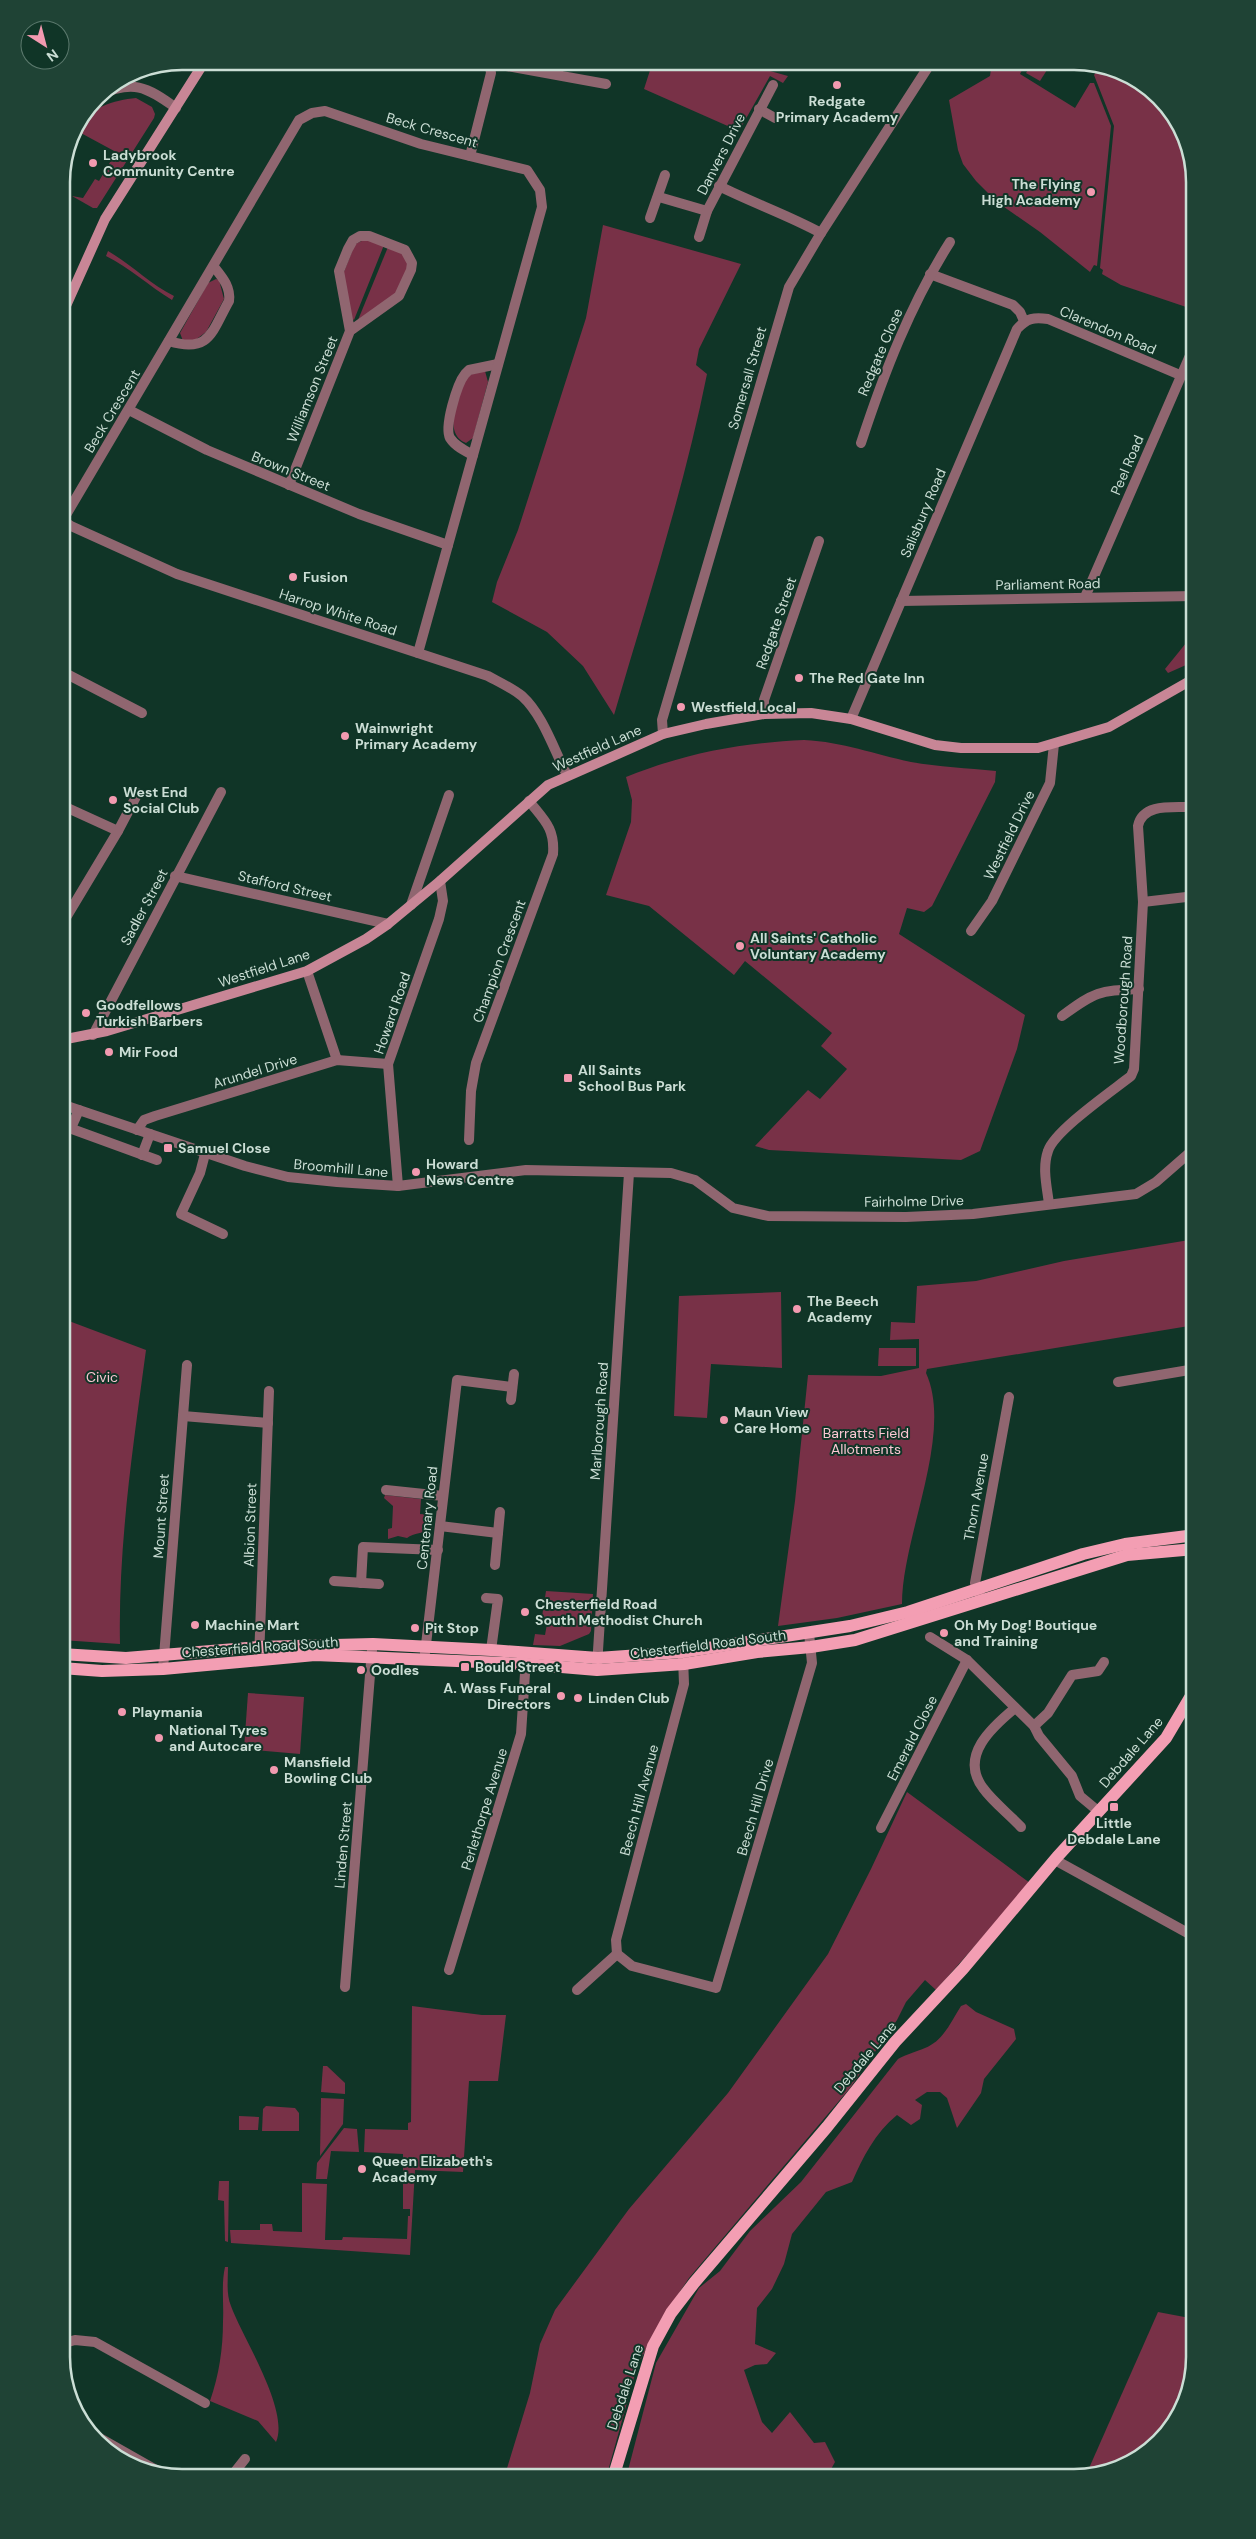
<svg xmlns="http://www.w3.org/2000/svg" width="1256" height="2539" viewBox="0 0 1256 2539" font-family="'DM Sans',sans-serif">
<style>
.green{fill:#783147}
.lines{fill:none;stroke-linecap:round;stroke-linejoin:round}
.street{stroke:#906670;stroke-width:10}
.secondary{stroke:#c88696;stroke-width:10}
.primary{stroke:#f39eb3;stroke-width:12}
.poi-dot{fill:#f29ab0;stroke:#103527;stroke-width:2}
.labels{text-anchor:middle;dominant-baseline:central;stroke-width:4;stroke-linejoin:round;paint-order:stroke}
.poi-label{font-size:14px;font-weight:bold;fill:#cbded5;stroke:#103527;text-anchor:start}
.street-label{font-size:14px;fill:#cbded5;stroke:#103527}
.park-label{font-size:14px;fill:#fbc7d3;stroke:#103527}
.rim{fill:none;stroke:#cbded5;stroke-width:2.5}
</style>
<rect width="100%" height="100%" fill="#103527"/>
<!-- green -->
<g class="green">
<path d="M653 61H735L788 76 783 83 770 76 739 131 644 89Z"/>
<path d="M992 62H1020L1023 68 1020 74 1075 108 1090 83H1094L1111 126 1097 266 1094 265 1090 272 1040 232 997 202 976 181 963 164 958 150 949 100 990 76Z"/>
<path d="M1033 62H1052L1040 81 1026 73Z"/>
<path d="M1099 68 1147 86 1186 136 1195 182V310L1121 285 1102 274 1103 270 1100 268 1114 126 1094 75Z"/>
<path d="M136 98 152 107 155 114 154 118 97 208H93L72 196 83 198 95 179 99 181 116 152 79 132 76 127C89 108 114 100 136 98Z"/>
<path d="M603 225 741 264 699 349 696 365 707 374C684 489 647 602 614 715L583 666 547 632 492 602 497 582 518 530 586 318Z"/>
<path d="M366 239 384 245 354 320 351 318 343 274 355 244Z"/>
<path d="M388 247 401 252 408 262V269L398 292 358 320Z"/>
<path d="M108 251C132 265 150 284 174 296L172 300C149 286 130 268 106 256Z"/>
<path d="M216 279 219 280 224 299 206 332 194 341H183L180 333 208 283Z"/>
<path d="M485 371 488 382 473 438 466 443C441 434 459 391 468 375Z"/>
<path d="M1195 632V661L1168 673 1165 669Z"/>
<path d="M804 740C844 742 873 754 911 762 939 767 967 768 996 771L995 782 932 906 924 912 907 908 899 934 1025 1015 1017 1049 980 1151 961 1160 769 1150 755 1146 808 1090 820 1099 847 1069 821 1046 832 1033 745 961 734 975 649 906 606 895 631 822 632 800 626 777C686 753 739 743 804 740Z"/>
<path d="M1195 1239V1325L927 1369 926 1373C954 1434 902 1536 902 1604L837 1618 778 1626 795 1501 808 1375 881 1376 919 1368V1339L890 1340 891 1322 915 1323 917 1286 976 1281 1064 1261Z"/>
<path d="M781 1292 782 1368 711 1364 707 1418 674 1416 679 1296Z"/>
<path d="M61 1318 146 1350C133 1447 118 1546 120 1644L61 1640Z"/>
<path d="M879 1348H916V1366H878Z"/>
<path d="M385 1495 421 1499 420 1514 433 1515 432 1530C423 1533 414 1533 407 1538L398 1536 388 1539V1529L392 1528 393 1506 384 1498Z"/>
<path d="M546 1591 593 1594 591 1631 589 1634 560 1646 533 1645 535 1634 545 1635 547 1624 541 1623Z"/>
<path d="M248 1693 304 1697 300 1754 244 1749Z"/>
<path d="M907 1792 1030 1883 936 1990 925 1980 906 2002 897 2020 850 2088 689 2278 661 2320 637 2367 606 2478H504L530 2393 540 2344 555 2310 629 2209 728 2093 828 1954 871 1869Z"/>
<path d="M966 2004 976 2012 1014 2029 1016 2039 984 2079 981 2093 957 2128 947 2098 940 2092H927L915 2100 922 2105 920 2119 911 2125 897 2115C875 2133 863 2157 852 2182L826 2192 792 2234 784 2264 772 2289 757 2308 755 2344 776 2353 767 2364 755 2365 744 2370 762 2422 772 2433 790 2412 814 2443 825 2442 835 2462 830 2471 823 2478H626L656 2363 699 2288 720 2271 750 2231 801 2182 898 2059C907 2054 915 2052 925 2048 943 2041 951 2022 961 2006Z"/>
<path d="M412 2006 482 2015H506L498 2081H469L463 2172 415 2170 410 2255 231 2243 230 2230H260V2224H272L273 2231 302 2232V2183L327 2184 325 2240H342L343 2237 407 2239 408 2216H410V2209H403V2154L364 2152 365 2129 408 2130V2123L411 2122Z"/>
<path d="M323 2066H327L345 2083V2094L321 2092Z"/>
<path d="M321 2098 344 2099 343 2124 320 2156Z"/>
<path d="M266 2106 295 2108 299 2113V2131H262L263 2109Z"/>
<path d="M239 2116 259 2117 258 2130H239Z"/>
<path d="M344 2128 357 2129 359 2152 331 2151 327 2179H316L317 2163Z"/>
<path d="M219 2181H229L228 2242 225 2241 224 2201 218 2200Z"/>
<path d="M225 2267H228C228 2280 226 2294 231 2306 242 2337 290 2410 276 2442L258 2421 210 2401C219 2375 223 2349 223 2321 224 2303 221 2285 225 2267Z"/>
<path d="M1158 2312 1195 2319V2358L1174 2424 1120 2469 1086 2475Z"/>
</g>
<g class="lines">
<!-- street -->
<g class="street">
<path d="M490 63 606 84"/>
<path d="M98 95C133 80 146 86 176 108"/>
<path d="M759 109 775 118"/>
<path d="M470 156 491 73 489 61"/>
<path d="M719 186C753 203 788 215 821 233"/>
<path d="M659 197 707 211"/>
<path d="M650 218 665 175"/>
<path d="M699 237 707 211 773 85"/>
<path d="M930 274 1013 305 1020 312 1024 321"/>
<path d="M169 341C210 354 212 331 229 301 231 287 222 277 214 267"/>
<path d="M129 410 207 450 359 514 448 545"/>
<path d="M861 443C884 373 910 305 950 242"/>
<path d="M473 455C465 451 455 446 450 438 444 427 457 384 465 374L469 370 498 364"/>
<path d="M289 485 350 331 339 271 348 249 353 240 360 236H369L405 250 412 263 411 270 399 296 350 331"/>
<path d="M61 519 71 526 177 574 488 676C499 682 512 688 522 696 543 715 554 750 567 775"/>
<path d="M63 520 299 120 312 113 325 111 421 144 527 170 540 190 542 207 418 653"/>
<path d="M1085 597 1195 344"/>
<path d="M901 601 1195 596"/>
<path d="M61 671 142 713"/>
<path d="M764 714V700L819 541"/>
<path d="M851 719 1017 329C1027 318 1034 317 1048 319L1180 375"/>
<path d="M663 734 662 720 789 287 821 233 932 61"/>
<path d="M61 805 118 831"/>
<path d="M175 876 388 924"/>
<path d="M1143 902 1195 896"/>
<path d="M411 905 449 795"/>
<path d="M61 926 118 831 138 793"/>
<path d="M971 931 992 901 1050 783 1054 744"/>
<path d="M307 971 337 1060"/>
<path d="M1062 1016C1096 991 1098 991 1139 989"/>
<path d="M93 1035 221 792"/>
<path d="M61 1104 245 1166 288 1177 337 1182 398 1186 526 1170 671 1173 695 1180 733 1208 768 1216 906 1217 973 1214 1136 1194 1156 1182 1195 1148"/>
<path d="M61 1125 157 1160"/>
<path d="M71 1128 79 1110"/>
<path d="M137 1130 144 1120 155 1116 337 1060 388 1064"/>
<path d="M469 1140 471 1091 476 1063 553 854C555 828 544 820 529 801"/>
<path d="M205 1154 200 1173 181 1214 223 1234"/>
<path d="M142 1155 150 1134"/>
<path d="M398 1186 388 1064 439 919 443 901 440 881"/>
<path d="M1049 1204C1047 1187 1042 1168 1048 1151 1054 1131 1112 1091 1131 1076L1134 1069 1143 902 1138 826C1143 802 1175 808 1195 807"/>
<path d="M1118 1382 1195 1369"/>
<path d="M511 1400 514 1374"/>
<path d="M183 1416 268 1423"/>
<path d="M386 1490 443 1496"/>
<path d="M440 1526 498 1533"/>
<path d="M495 1565 500 1512"/>
<path d="M334 1581 379 1584"/>
<path d="M361 1583 363 1547 438 1550"/>
<path d="M980 1596 975 1583 1009 1397"/>
<path d="M486 1598 498 1599 491 1650"/>
<path d="M930 1637 967 1660 1034 1726 1039 1736 1072 1776 1080 1796 1098 1811"/>
<path d="M425 1653 457 1380 512 1387"/>
<path d="M259 1659 269 1391"/>
<path d="M597 1666 629 1173"/>
<path d="M163 1669 187 1365"/>
<path d="M1015 1708C992 1727 959 1756 983 1788 993 1802 1009 1814 1021 1827"/>
<path d="M1034 1726 1048 1713 1072 1675 1098 1671 1104 1662"/>
<path d="M881 1828 967 1660"/>
<path d="M1055 1860 1195 1937"/>
<path d="M617 1954 632 1966 716 1988 812 1663 809 1633"/>
<path d="M617 1954 616 1940 684 1684 683 1658"/>
<path d="M449 1970 521 1734 526 1658"/>
<path d="M345 1987 372 1650"/>
<path d="M577 1990 617 1954"/>
<path d="M61 2344 75 2340 95 2342 205 2403"/>
<path d="M98 2437 165 2475"/>
<path d="M230 2478 245 2459"/>
</g>
<!-- secondary -->
<g class="secondary">
<path d="M61 317 105 219 205 61"/>
<path d="M61 1040 107 1031 307 971 366 939 388 924 440 881 548 785 663 734 706 724 764 714 811 713 851 719 935 745 961 748H1038L1109 727 1195 678"/>
</g>
<!-- primary -->
<g class="primary">
<path d="M61 1654 126 1658 258 1647 373 1644 491 1650 598 1658 682 1652 850 1626 908 1612 1083 1554 1125 1544 1195 1535"/>
<path d="M61 1668 102 1671 163 1669 315 1655 526 1664 597 1670 684 1664 757 1652 811 1647 855 1640 1127 1555 1195 1549"/>
<path d="M613 2478 653 2346 671 2313 694 2283 827 2127 895 2042 963 1969 1057 1857 1166 1738 1195 1689"/>
</g>
</g>
<!-- markers -->
<g class="poi-dot">
<circle cx="837" cy="85" r="5"/>
<circle cx="93" cy="163" r="5"/>
<circle cx="1091" cy="192" r="5"/>
<circle cx="293" cy="577" r="5"/>
<circle cx="799" cy="678" r="5"/>
<circle cx="681" cy="707" r="5"/>
<circle cx="345" cy="736" r="5"/>
<circle cx="113" cy="800" r="5"/>
<circle cx="740" cy="946" r="5"/>
<circle cx="86" cy="1013" r="5"/>
<circle cx="109" cy="1052" r="5"/>
<rect x="563" y="1073" width="10" height="10" rx="2.5"/>
<rect x="163" y="1143" width="10" height="10" rx="2.5"/>
<circle cx="416" cy="1172" r="5"/>
<circle cx="797" cy="1309" r="5"/>
<circle cx="724" cy="1420" r="5"/>
<circle cx="525" cy="1612" r="5"/>
<circle cx="195" cy="1625" r="5"/>
<circle cx="415" cy="1628" r="5"/>
<circle cx="944" cy="1633" r="5"/>
<rect x="460" y="1662" width="10" height="10" rx="2.5"/>
<circle cx="361" cy="1670" r="5"/>
<circle cx="561" cy="1696" r="5"/>
<circle cx="578" cy="1698" r="5"/>
<circle cx="122" cy="1712" r="5"/>
<circle cx="159" cy="1738" r="5"/>
<circle cx="274" cy="1770" r="5"/>
<rect x="1109" y="1802" width="10" height="10" rx="2.5"/>
<circle cx="362" cy="2169" r="5"/>
</g>
<g class="labels">
<!-- poi labels -->
<g class="poi-label">
<text x="837" y="101" text-anchor="middle">Redgate<tspan x="837" dy="16">Primary Academy</tspan></text>
<text x="103" y="155">Ladybrook<tspan x="103" dy="16">Community Centre</tspan></text>
<text x="1081" y="184" text-anchor="end">The Flying<tspan x="1081" dy="16">High Academy</tspan></text>
<text x="303" y="577">Fusion</text>
<text x="809" y="678">The Red Gate Inn</text>
<text x="691" y="707">Westfield Local</text>
<text x="355" y="728">Wainwright<tspan x="355" dy="16">Primary Academy</tspan></text>
<text x="123" y="792">West End<tspan x="123" dy="16">Social Club</tspan></text>
<text x="750" y="938">All Saints' Catholic<tspan x="750" dy="16">Voluntary Academy</tspan></text>
<text x="96" y="1005">Goodfellows<tspan x="96" dy="16">Turkish Barbers</tspan></text>
<text x="119" y="1052">Mir Food</text>
<text x="578" y="1070">All Saints<tspan x="578" dy="16">School Bus Park</tspan></text>
<text x="178" y="1148">Samuel Close</text>
<text x="426" y="1164">Howard<tspan x="426" dy="16">News Centre</tspan></text>
<text x="807" y="1301">The Beech<tspan x="807" dy="16">Academy</tspan></text>
<text x="734" y="1412">Maun View<tspan x="734" dy="16">Care Home</tspan></text>
<text x="535" y="1604">Chesterfield Road<tspan x="535" dy="16">South Methodist Church</tspan></text>
<text x="205" y="1625">Machine Mart</text>
<text x="954" y="1625">Oh My Dog! Boutique<tspan x="954" dy="16">and Training</tspan></text>
<text x="425" y="1628">Pit Stop</text>
<text x="475" y="1667">Bould Street</text>
<text x="371" y="1670">Oodles</text>
<text x="551" y="1688" text-anchor="end">A. Wass Funeral<tspan x="551" dy="16">Directors</tspan></text>
<text x="588" y="1698">Linden Club</text>
<text x="132" y="1712">Playmania</text>
<text x="169" y="1730">National Tyres<tspan x="169" dy="16">and Autocare</tspan></text>
<text x="284" y="1762">Mansfield<tspan x="284" dy="16">Bowling Club</tspan></text>
<text x="1114" y="1823" text-anchor="middle">Little<tspan x="1114" dy="16">Debdale Lane</tspan></text>
<text x="372" y="2161">Queen Elizabeth's<tspan x="372" dy="16">Academy</tspan></text>
</g>
<!-- street labels -->
<g class="street-label">
<text transform="translate(432 130) rotate(16)">Beck Crescent</text>
<text transform="translate(721 154) rotate(-63)">Danvers Drive</text>
<text transform="translate(1108 330) rotate(23)">Clarendon Road</text>
<text transform="translate(880 352) rotate(-67)">Redgate Close</text>
<text transform="translate(747 378) rotate(-74)">Somersall Street</text>
<text transform="translate(312 389) rotate(-68)">Williamson Street</text>
<text transform="translate(112 411) rotate(-59)">Beck Crescent</text>
<text transform="translate(1127 465) rotate(-67)">Peel Road</text>
<text transform="translate(291 471) rotate(22)">Brown Street</text>
<text transform="translate(923 513) rotate(-67)">Salisbury Road</text>
<text transform="translate(1048 584) rotate(-1)">Parliament Road</text>
<text transform="translate(338 612) rotate(18)">Harrop White Road</text>
<text transform="translate(776 623) rotate(-71)">Redgate Street</text>
<text transform="translate(597 748) rotate(-24)">Westfield Lane</text>
<text transform="translate(1009 835) rotate(-64)">Westfield Drive</text>
<text transform="translate(285 886) rotate(13)">Stafford Street</text>
<text transform="translate(144 907) rotate(-62)">Sadler Street</text>
<text transform="translate(499 961) rotate(-70)">Champion Crescent</text>
<text transform="translate(264 968) rotate(-18)">Westfield Lane</text>
<text transform="translate(1123 1000) rotate(-86)">Woodborough Road</text>
<text transform="translate(392 1013) rotate(-71)">Howard Road</text>
<text transform="translate(255 1071) rotate(-17)">Arundel Drive</text>
<text transform="translate(341 1168) rotate(5)">Broomhill Lane</text>
<text transform="translate(914 1201) rotate(-1)">Fairholme Drive</text>
<text transform="translate(599 1421) rotate(-86)">Marlborough Road</text>
<text transform="translate(976 1497) rotate(-80)">Thorn Avenue</text>
<text transform="translate(161 1516) rotate(-86)">Mount Street</text>
<text transform="translate(427 1518) rotate(-84)">Centenary Road</text>
<text transform="translate(250 1525) rotate(-88)">Albion Street</text>
<text transform="translate(708 1644) rotate(-7)">Chesterfield Road South</text>
<text transform="translate(260 1647) rotate(-4)">Chesterfield Road South</text>
<text transform="translate(912 1738) rotate(-63)">Emerald Close</text>
<text transform="translate(1131 1752) rotate(-49)">Debdale Lane</text>
<text transform="translate(639 1800) rotate(-75)">Beech Hill Avenue</text>
<text transform="translate(755 1807) rotate(-74)">Beech Hill Drive</text>
<text transform="translate(484 1809) rotate(-73)">Perlethorpe Avenue</text>
<text transform="translate(343 1845) rotate(-85)">Linden Street</text>
<text transform="translate(865 2057) rotate(-50)">Debdale Lane</text>
<text transform="translate(625 2387) rotate(-72)">Debdale Lane</text>
</g>
<!-- park labels -->
<g class="park-label">
<text x="102" y="1377">Civic</text>
<text x="866" y="1433">Barratts Field<tspan x="866" dy="16">Allotments</tspan></text>
</g>
</g>
<!-- crop -->
<path d="M0 0H1256V2539H0ZM182 70H1074A112 112 0 0 1 1186 182V2357A112 112 0 0 1 1074 2469H182A112 112 0 0 1 70 2357V182A112 112 0 0 1 182 70Z" fill="#1f4335" fill-rule="evenodd"/>
<path class="rim" d="M182 70H1074A112 112 0 0 1 1186 182V2357A112 112 0 0 1 1074 2469H182A112 112 0 0 1 70 2357V182A112 112 0 0 1 182 70Z"/>
<!-- north arrow -->
<g transform="translate(45 45) rotate(144)"><circle r="24" fill="#103527" stroke="#5b796d"/>
<path d="M0-4L9 19L0 12L-9 19Z" fill="#f29ab0"/>
<text y="-8" font-size="14" font-weight="bold" text-anchor="middle" fill="#cbded5">N</text>
</g>
</svg>
